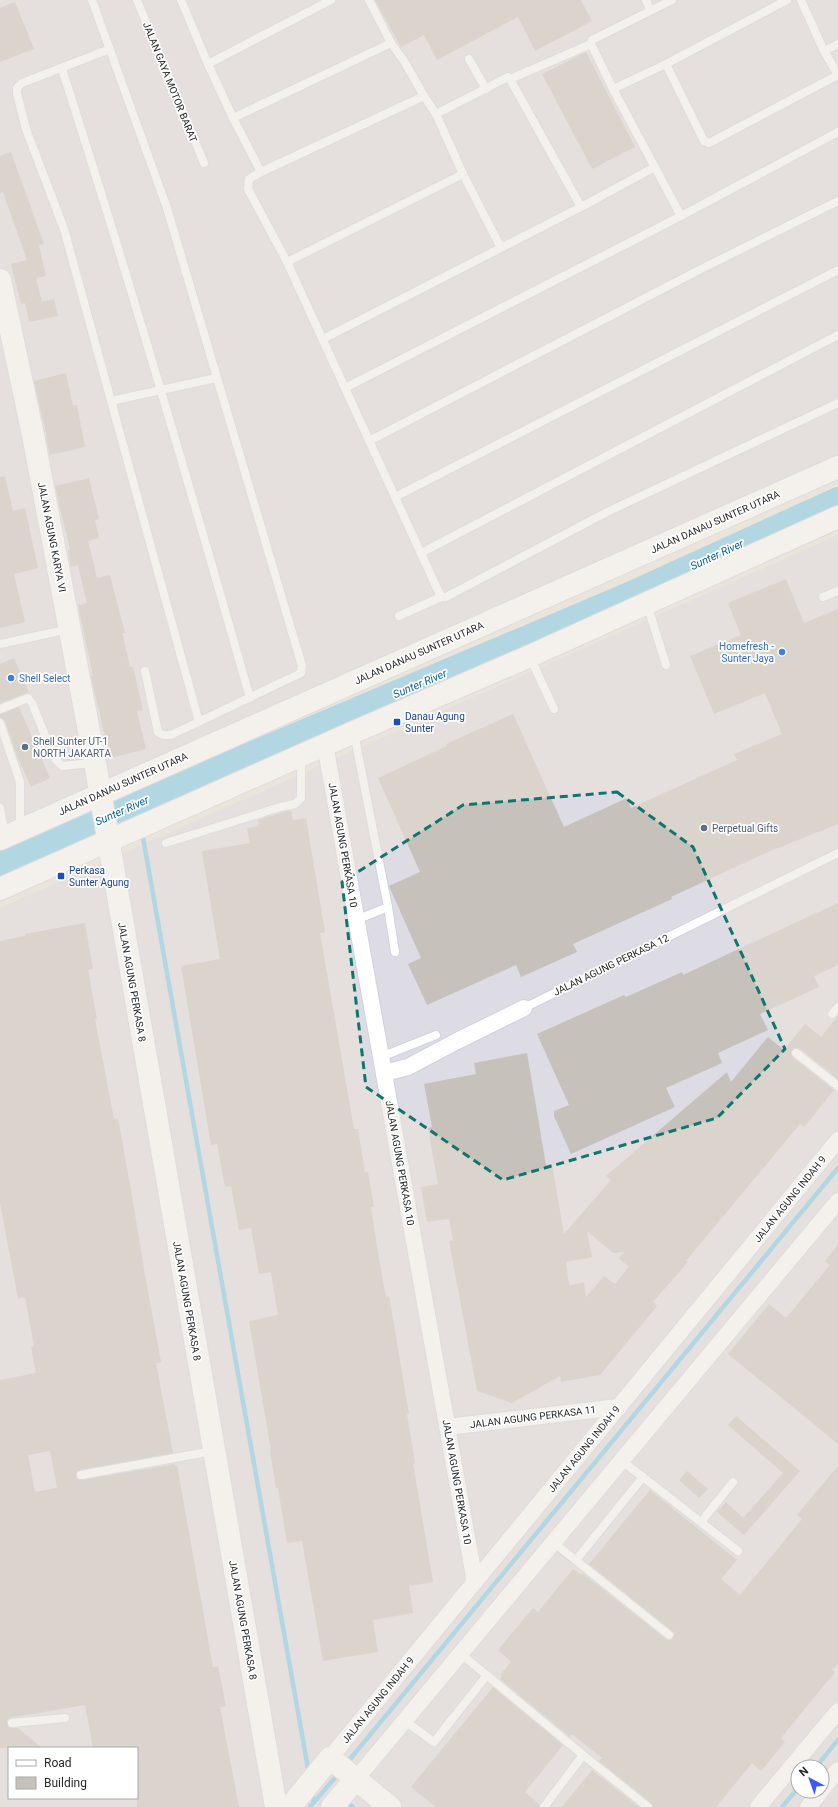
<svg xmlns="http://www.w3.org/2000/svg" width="838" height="1807" viewBox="0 0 838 1807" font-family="Roboto,sans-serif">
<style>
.industrial{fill:#dddbe3;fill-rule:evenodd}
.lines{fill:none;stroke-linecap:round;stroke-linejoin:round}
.stream{stroke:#6dc8ed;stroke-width:4.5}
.river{stroke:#6dc8ed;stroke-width:26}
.building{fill:#c6c1ba;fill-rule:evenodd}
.lane-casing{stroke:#cfd2e2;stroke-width:10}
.street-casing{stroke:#cfd2e2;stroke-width:18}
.secondary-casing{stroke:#cfd2e2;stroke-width:24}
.lane{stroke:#fff;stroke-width:8}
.street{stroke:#fff;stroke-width:16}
.secondary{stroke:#fff;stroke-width:22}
.marked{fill:none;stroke:#0f766e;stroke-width:3;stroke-dasharray:8 5;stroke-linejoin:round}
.shop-dot{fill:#3f7fe0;stroke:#fff;stroke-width:1.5}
.transit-dot{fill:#1a4fb4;stroke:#fff;stroke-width:1.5}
.service-dot{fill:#5c6f8a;stroke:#fff;stroke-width:1.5}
.labels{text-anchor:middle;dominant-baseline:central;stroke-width:3.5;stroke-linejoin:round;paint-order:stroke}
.street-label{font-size:10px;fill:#282828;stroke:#fff}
.shop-label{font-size:10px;fill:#366cbe;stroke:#fff;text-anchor:end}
.transit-label{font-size:10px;fill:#164399;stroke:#fff;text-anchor:start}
.service-label{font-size:10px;fill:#4e5e75;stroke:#fff;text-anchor:start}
.water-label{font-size:11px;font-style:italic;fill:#0e6597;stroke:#fff}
</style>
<rect width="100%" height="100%" fill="#ebe4da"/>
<!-- industrial -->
<g class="industrial">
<path d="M0 0H838V457L0 827Z"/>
<path d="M838 535V1807H320L314 1802 310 1807H0V908ZM9 1748H137V1798H9ZM798 1767H822V1791H798Z"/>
</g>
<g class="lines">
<!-- stream -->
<g class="stream">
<path d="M137 804 140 820"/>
<path d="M142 832 309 1774"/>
<path d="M346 1764 838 1168"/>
<path d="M816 1767 838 1740"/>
<path d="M312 1791 314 1802"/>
<path d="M344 1800 353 1807"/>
<path d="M310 1807 339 1773"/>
<path d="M782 1807 798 1788"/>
</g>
<!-- river -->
<path class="river" d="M0 864 253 754 627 596 838 500"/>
</g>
<!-- building -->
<g class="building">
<path d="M375 0H581L592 21 535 51 518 17 437 60 424 35 401 47Z"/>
<path d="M15 2 34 49 0 62V8Z"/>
<path d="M586 52 635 147 592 169 542 74Z"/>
<path d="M11 152 44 244 39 245 46 276 36 278 42 302 54 299 58 316 29 322 25 303 21 304 11 264 27 260 3 192 0 193V156Z"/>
<path d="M66 373 73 406 77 405 85 447 50 455 46 437H47L34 381Z"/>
<path d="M5 476 13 511 25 508 38 568 14 574 25 622 0 628V477Z"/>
<path d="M89 478 99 519 95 520 99 538 88 541 97 578 110 575 125 633H122L130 667H133L143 710 137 711 146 749 110 758 91 676H93L78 605 87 603 78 565 71 567 68 550H70L55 486Z"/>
<path d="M786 579 804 623 838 609V824L768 852 671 897 672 899 573 944 577 952 521 977 516 965 427 1005 408 964 421 958 389 886 420 872 378 778 447 746 446 744 513 714 564 827 627 798 631 808 737 760 734 754 782 734 765 693 714 714 690 656 741 635 728 603Z"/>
<path d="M14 658 29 692 0 703V664Z"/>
<path d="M19 707 50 778 31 787 16 754 5 721 0 717V714Z"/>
<path d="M291 810 293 820 306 818 325 932 320 933 354 1129H358L365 1172H368L374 1207H371L378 1253 386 1297 389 1296 409 1414H407L415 1463 413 1464 433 1582 409 1586 413 1613 373 1620 378 1652 323 1661 302 1541 287 1543 278 1488H276L270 1451H271L249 1321 278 1315 271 1272 259 1274 251 1228 239 1230 231 1186 225 1187 217 1144 211 1145 181 966 220 959 202 851 250 843 247 828 259 826 258 820Z"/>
<path d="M838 903V965L814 976 819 987 760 1014 768 1030 718 1053 722 1063 666 1088 675 1107 571 1154 554 1116V1111L569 1105 537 1034 624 995 626 997 682 972 683 975Z"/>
<path d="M85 923 93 969 88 970 97 1019H95L114 1119 118 1118 132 1196 145 1275 161 1362 156 1363 173 1453 80 1470 77 1471 76 1476 77 1479 82 1480 175 1464V1466L177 1465 213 1667 218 1666 226 1706 220 1707 239 1807H137V1748H93L85 1705 9 1718 7 1721 8 1726 12 1728H18L42 1748H0V1380L36 1373 31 1347 34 1346 25 1297 18 1299 0 1203V941L25 936V934ZM50 1451 57 1488 35 1492 28 1455Z"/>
<path d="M838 1016V1079L799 1048H794L791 1053 793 1057 834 1090 804 1127 800 1124 686 1261 688 1262 653 1302 657 1306 600 1375 561 1382 560 1376 512 1403 477 1391 449 1241 453 1240 449 1219 427 1222 421 1187 438 1184 428 1128 432 1127 424 1084 476 1074 474 1063 527 1053 546 1165 552 1164 564 1234 611 1180 606 1176 727 1072 731 1082 768 1037 784 1050 805 1024 821 1037ZM587 1231 613 1253 624 1252 619 1258 629 1267 615 1284 604 1276 586 1297 584 1283 569 1285 566 1262 592 1257Z"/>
<path d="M838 1245V1444L728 1354 769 1304 786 1318 830 1265 825 1261Z"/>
<path d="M736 1416 800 1471 744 1535 717 1512 726 1502 743 1518 783 1473 728 1425Z"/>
<path d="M838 1466V1664L832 1670 835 1672 781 1738 785 1742 761 1771 752 1763 716 1807H653L651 1803 599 1761 602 1758 572 1734 570 1737 500 1679 502 1676 500 1675 511 1662 498 1650 533 1608 538 1612 573 1569 581 1575 582 1573 666 1639 671 1640 673 1638 674 1633 672 1631 589 1564 650 1490 737 1560 721 1579 740 1595 802 1519 797 1515Z"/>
<path d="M687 1471 708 1489 699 1498 679 1480Z"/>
<path d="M493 1687 563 1745 525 1792 539 1804V1807H436L411 1787Z"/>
<path d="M592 1770 639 1807H562Z"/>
</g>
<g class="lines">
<!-- lane casing -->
<g class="lane-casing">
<g id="lane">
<path d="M92 0 167 208 302 666 301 673 171 735H163L158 732 145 671"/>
<path d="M137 0 204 163"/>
<path d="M181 0 208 64 233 118 261 172"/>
<path d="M369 0 391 43 404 61 424 96"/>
<path d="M646 0 650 10"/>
<path d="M672 0 592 40 591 44 613 89 681 216"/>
<path d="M801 0 824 51 838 75"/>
<path d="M110 49 22 83 17 88V93L26 129 64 229 199 722"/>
<path d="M824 51 838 44"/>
<path d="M469 59 486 89"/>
<path d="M208 64 331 0"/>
<path d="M666 64 704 141 709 143 838 75"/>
<path d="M62 69C129 277 190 487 250 698"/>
<path d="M510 79 581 207"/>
<path d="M613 89 666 64 787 0"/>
<path d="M436 114 508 77 510 79 591 44"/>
<path d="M233 118 391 43"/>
<path d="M287 262 463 174"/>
<path d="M323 339 581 207 655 167"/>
<path d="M345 388 681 216 838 132"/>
<path d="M111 401 216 378"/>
<path d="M369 441 705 267 838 201"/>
<path d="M395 497 838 270"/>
<path d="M421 553 838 335"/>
<path d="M441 597 287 262 248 189 249 179 261 172 424 96 436 114 463 174 501 248"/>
<path d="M823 597 838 591"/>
<path d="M647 604 666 665"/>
<path d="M399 616 441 597H446L607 512 838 403"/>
<path d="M0 644 69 629"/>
<path d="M530 657 554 709"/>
<path d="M0 709 28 698 32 703 54 758 62 766 93 763"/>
<path d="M0 723 20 782V829"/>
<path d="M354 733 388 907 395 952"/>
<path d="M0 808 5 836"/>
<path d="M166 843 280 807 295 804 301 798V758"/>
<path d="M356 920 388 907"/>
<path d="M524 1008 838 853"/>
<path d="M832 1014 838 1007"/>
<path d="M796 1053 838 1086"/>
<path d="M381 1057 436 1035"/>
<path d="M621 1460 738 1551"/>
<path d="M81 1475 213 1451"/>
<path d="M701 1522 733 1482"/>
<path d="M553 1542 669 1635"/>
<path d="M576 1560 643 1477"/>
<path d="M461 1654 583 1755 544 1807"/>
<path d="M405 1721 434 1742 487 1675"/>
<path d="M12 1723 65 1718"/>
<path d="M583 1755 648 1807"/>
</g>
</g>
<!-- street casing -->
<g class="street-casing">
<g id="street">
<path d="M325 744 475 1582"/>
<path d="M384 1073 408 1067 457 1041 524 1008"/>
<path d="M447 1427 619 1407"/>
<path d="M330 1758 838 1140"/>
<path d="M356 1779 838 1201"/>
<path d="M822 1789 838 1770"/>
<path d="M758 1807 838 1711"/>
<path d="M808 1807 821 1791"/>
</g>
</g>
<!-- secondary casing -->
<g class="secondary-casing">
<g id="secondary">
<path d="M0 280 33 435 95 763 276 1807"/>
<path d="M0 839 838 467"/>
<path d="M0 889 354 732 530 656 838 517"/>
<path d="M290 1807 330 1758 390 1807"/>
<path d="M332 1807 356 1779"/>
</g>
</g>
<!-- lane -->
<use href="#lane" class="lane"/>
<!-- street -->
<use href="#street" class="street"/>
<!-- secondary -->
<use href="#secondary" class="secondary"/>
</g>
<!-- marked area -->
<path d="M0 0H838V1807H0ZM617 792 693 847 785 1049 717 1118 503 1180 366 1087 342 882 463 805Z" fill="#ebe4da" fill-opacity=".55" fill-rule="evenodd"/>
<path class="marked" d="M617 792 693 847 785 1049 717 1118 503 1180 366 1087 342 882 463 805Z"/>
<!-- markers -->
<g class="shop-dot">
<circle cx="782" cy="652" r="4"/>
<circle cx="11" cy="678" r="4"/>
</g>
<g class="transit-dot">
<rect x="393" y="718" width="8" height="8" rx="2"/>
<rect x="57" y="872" width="8" height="8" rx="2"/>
</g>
<g class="service-dot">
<circle cx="25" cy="747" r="4"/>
<circle cx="704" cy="828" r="4"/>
</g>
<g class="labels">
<!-- street labels -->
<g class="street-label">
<text transform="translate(170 82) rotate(68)">JALAN GAYA MOTOR BARAT</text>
<text transform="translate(715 522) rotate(-24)">JALAN DANAU SUNTER UTARA</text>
<text transform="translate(52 537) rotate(79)">JALAN AGUNG KARYA VI</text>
<text transform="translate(419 653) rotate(-24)">JALAN DANAU SUNTER UTARA</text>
<text transform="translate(123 784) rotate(-24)">JALAN DANAU SUNTER UTARA</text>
<text transform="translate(343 845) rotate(80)">JALAN AGUNG PERKASA 10</text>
<text transform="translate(611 965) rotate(-26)">JALAN AGUNG PERKASA 12</text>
<text transform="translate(132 982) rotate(80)">JALAN AGUNG PERKASA 8</text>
<text transform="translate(400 1163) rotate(80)">JALAN AGUNG PERKASA 10</text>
<text transform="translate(790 1199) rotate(-51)">JALAN AGUNG INDAH 9</text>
<text transform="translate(187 1301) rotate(80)">JALAN AGUNG PERKASA 8</text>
<text transform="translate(533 1417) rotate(-7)">JALAN AGUNG PERKASA 11</text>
<text transform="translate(584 1449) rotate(-51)">JALAN AGUNG INDAH 9</text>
<text transform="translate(457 1482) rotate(80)">JALAN AGUNG PERKASA 10</text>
<text transform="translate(243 1620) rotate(80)">JALAN AGUNG PERKASA 8</text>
<text transform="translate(378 1700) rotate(-51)">JALAN AGUNG INDAH 9</text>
</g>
<!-- shop labels -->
<g class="shop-label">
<text x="774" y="646">Homefresh -<tspan x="774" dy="12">Sunter Jaya</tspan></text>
<text x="19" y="678" text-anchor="start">Shell Select</text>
</g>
<!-- transit labels -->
<g class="transit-label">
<text x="405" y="716">Danau Agung<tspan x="405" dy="12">Sunter</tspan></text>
<text x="69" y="870">Perkasa<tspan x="69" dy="12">Sunter Agung</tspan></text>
</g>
<!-- service labels -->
<g class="service-label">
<text x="33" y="741">Shell Sunter UT-1<tspan x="33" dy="12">NORTH JAKARTA</tspan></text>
<text x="712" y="828">Perpetual Gifts</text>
</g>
<!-- water labels -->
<g class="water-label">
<text transform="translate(717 555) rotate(-25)">Sunter River</text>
<text transform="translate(420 684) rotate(-23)">Sunter River</text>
<text transform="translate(122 811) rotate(-24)">Sunter River</text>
</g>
</g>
<!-- legend -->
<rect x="8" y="1747" width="130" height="52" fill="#ffffff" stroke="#a9a9a9"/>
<rect x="16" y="1760" width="20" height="6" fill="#ffffff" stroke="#a9a9a9"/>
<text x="44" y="1767" font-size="12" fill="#282828">Road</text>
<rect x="16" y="1777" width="20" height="12" fill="#c6c1ba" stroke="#a9a9a9"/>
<text x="44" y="1787" font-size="12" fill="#282828">Building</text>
<!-- north arrow -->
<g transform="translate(810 1779) rotate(319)"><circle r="19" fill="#ffffff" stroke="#a9a9a9"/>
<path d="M0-3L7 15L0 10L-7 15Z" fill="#3a59f8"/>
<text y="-6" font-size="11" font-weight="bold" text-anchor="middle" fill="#282828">N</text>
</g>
</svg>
